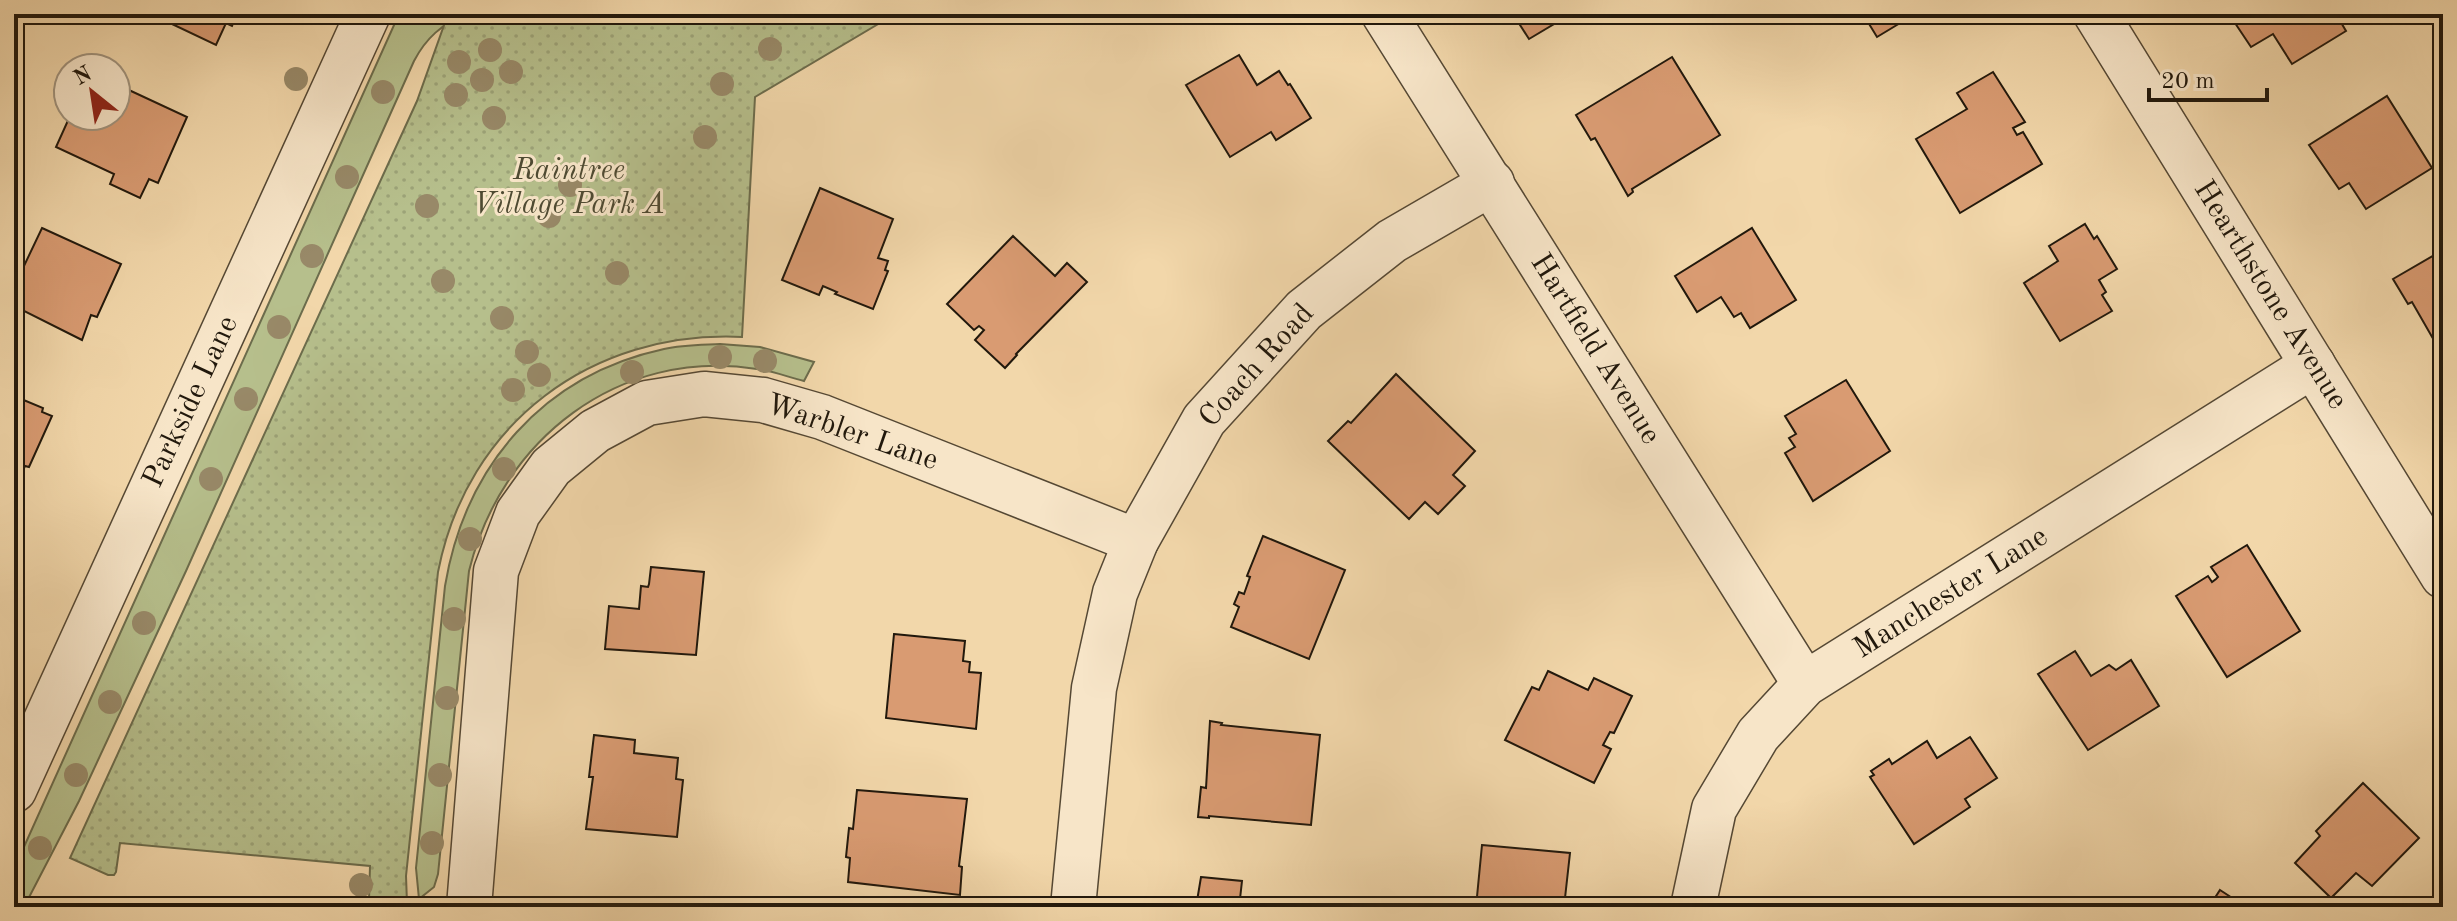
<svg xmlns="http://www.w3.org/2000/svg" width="2457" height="921" viewBox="0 0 2457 921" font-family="'Old Standard TT',serif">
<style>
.grass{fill:#b6bf8c;stroke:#6c6c4c;stroke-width:2}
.park{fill:url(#park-dots);stroke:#6c6c4c;stroke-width:2}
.building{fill:#d99b72;stroke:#21180c;stroke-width:2}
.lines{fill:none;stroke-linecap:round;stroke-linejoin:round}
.minor-casing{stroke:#554834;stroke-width:47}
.minor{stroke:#f7e5c8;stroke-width:44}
.tree{fill:#988968}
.labels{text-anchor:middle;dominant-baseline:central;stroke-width:6;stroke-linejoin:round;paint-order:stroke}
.park-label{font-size:30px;font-style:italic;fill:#4e4a32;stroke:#f7e5c8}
.street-label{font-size:30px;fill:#21180c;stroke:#f7e5c8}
</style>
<defs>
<pattern id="park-dots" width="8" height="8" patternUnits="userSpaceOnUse" patternTransform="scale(2)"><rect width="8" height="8" fill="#b6bf8c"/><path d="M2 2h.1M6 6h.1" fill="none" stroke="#9ca378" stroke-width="1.8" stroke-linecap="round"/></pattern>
</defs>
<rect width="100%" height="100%" fill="#f2d7aa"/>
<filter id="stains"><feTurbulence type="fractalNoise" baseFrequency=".0025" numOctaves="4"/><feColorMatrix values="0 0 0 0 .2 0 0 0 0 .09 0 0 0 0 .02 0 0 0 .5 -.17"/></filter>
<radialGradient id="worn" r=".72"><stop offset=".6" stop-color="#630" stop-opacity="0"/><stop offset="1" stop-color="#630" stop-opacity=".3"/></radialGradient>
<!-- grass -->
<g class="grass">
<path d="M399 14H466C442 24 426 38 414 61L186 571 79 801 24 907H14V869Z"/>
<path d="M720 344 760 347 814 362 804 381C788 377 773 371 757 369 619 347 501 440 469 571L438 874 434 887 419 899 416 868 445 586C465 466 543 375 664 349 682 345 701 345 720 344Z"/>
</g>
<!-- park -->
<path class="park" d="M448 14H895L755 97 742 337C592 330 467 423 438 572L406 876 407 903 369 900 370 866 120 843 116 872 114 875H108L70 858 417 101Z"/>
<!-- building -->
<g class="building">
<path d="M151 14H237L232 26 226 23 216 45Z"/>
<path d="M1513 14H1562L1564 18 1529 39Z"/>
<path d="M1863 14H1915L1877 37Z"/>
<path d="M2229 14H2336L2346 31 2292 64 2273 34 2251 47Z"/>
<path d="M1239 55 1257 85 1279 71 1288 85 1290 84 1311 118 1276 140 1271 132 1230 157 1186 85Z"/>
<path d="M1672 57 1720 135 1632 189 1633 192 1628 196 1595 138 1591 140 1576 115Z"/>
<path d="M1993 72 2025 122 2013 128 2017 135 2023 132 2042 164 1960 213 1916 139 1967 109 1957 93Z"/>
<path d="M116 84 187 117 158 183 149 179 140 198 110 184 114 174 56 147 70 116H116Z"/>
<path d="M2387 96 2432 168 2366 209 2349 183 2339 189 2309 145Z"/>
<path d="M820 188 893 219 878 258 888 261 885 270 888 271 873 309 835 294 837 292 823 286 819 295 782 280Z"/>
<path d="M2085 224 2094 239 2097 236 2117 269 2099 280 2106 292 2102 295 2112 311 2060 341 2024 283 2058 261 2049 246Z"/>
<path d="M42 228 121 264 97 317 91 315 82 340 14 306V287Z"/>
<path d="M1752 228 1796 300 1750 328 1741 313 1734 317 1721 297 1697 312 1675 276Z"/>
<path d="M1013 236 1055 276 1067 263 1087 282 1016 354 1017 355 1005 368 975 340 984 330 979 326 974 330 947 304Z"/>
<path d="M2443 250V356L2412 302 2408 304 2393 279Z"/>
<path d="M1396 374 1475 451 1453 475 1465 486 1438 514 1425 502 1409 519 1328 441 1348 421 1351 423Z"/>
<path d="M1846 380 1890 451 1813 501 1785 453 1795 447 1789 438 1796 434 1785 416Z"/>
<path d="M14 396 43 408 42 412 52 416 29 467 25 466 20 477 14 476Z"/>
<path d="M1263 536 1345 570 1309 659 1231 627 1239 607 1234 604 1239 592 1244 594 1250 577 1247 576Z"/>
<path d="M2247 545 2300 631 2227 677 2176 596 2208 576 2212 582 2216 579 2218 577 2211 567Z"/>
<path d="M651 567 704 572 696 655 605 649 609 606 639 609 641 586 648 587 649 584Z"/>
<path d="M894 634 965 641 963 661 970 662 969 672 981 673 976 729 886 718Z"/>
<path d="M2075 651 2091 676 2109 665 2116 670 2131 660 2159 706 2088 750 2038 674Z"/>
<path d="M1548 671 1588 690 1594 678 1632 696 1614 733 1610 732 1603 745 1611 749 1594 783 1505 740 1532 687 1539 690Z"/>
<path d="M1210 721 1222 723 1221 725 1320 735 1311 825 1209 816V818L1198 817 1201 787 1206 788Z"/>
<path d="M594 735 635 740 634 753 678 758 676 779 683 780 677 837 586 829 593 777H589Z"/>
<path d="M1970 737 1997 778 1965 799 1970 807 1914 844 1870 777 1874 775 1871 771 1889 759 1892 764 1927 741 1937 758Z"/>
<path d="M2363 783 2419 838 2372 886 2356 873 2331 898 2295 863 2320 836 2316 831Z"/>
<path d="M857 790 967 799 959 866 962 867 960 895 848 882 850 858 846 857 849 828 853 829Z"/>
<path d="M1482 845 1570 853 1564 907H1476Z"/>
<path d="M1201 877 1242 881 1240 899 1299 904V907H1196Z"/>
<path d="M2220 890 2246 907H2209Z"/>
<path d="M585 897 672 906V907H584Z"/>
<path d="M1810 901 1871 907H1809Z"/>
</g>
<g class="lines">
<!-- minor casing -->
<g class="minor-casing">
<g id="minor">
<path d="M1384 14 1805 684"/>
<path d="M2096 14 2443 576"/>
<path d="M14 790 368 14"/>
<path d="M469 907 496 571 518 513 551 467 595 431 647 403 704 394 763 400 822 417 1136 541"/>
<path d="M1073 907 1094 688 1115 593 1136 541 1204 420 1304 310 1392 241 1492 183"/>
<path d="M1693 907 1714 809 1758 735 1805 684 2313 365"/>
</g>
</g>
<!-- minor -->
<use href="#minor" class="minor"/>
</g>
<!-- trees -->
<g class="tree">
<circle cx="770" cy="49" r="12"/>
<circle cx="490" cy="50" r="12"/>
<circle cx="459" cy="62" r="12"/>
<circle cx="511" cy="72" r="12"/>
<circle cx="296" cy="79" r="12"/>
<circle cx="482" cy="80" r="12"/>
<circle cx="722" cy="84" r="12"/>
<circle cx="383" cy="92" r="12"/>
<circle cx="456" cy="95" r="12"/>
<circle cx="494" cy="118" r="12"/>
<circle cx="705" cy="137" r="12"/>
<circle cx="347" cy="177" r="12"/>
<circle cx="570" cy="185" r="12"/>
<circle cx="427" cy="206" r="12"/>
<circle cx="549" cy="216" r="12"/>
<circle cx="312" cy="256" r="12"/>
<circle cx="617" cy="273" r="12"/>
<circle cx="443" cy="281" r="12"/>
<circle cx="502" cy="318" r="12"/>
<circle cx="279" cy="327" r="12"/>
<circle cx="527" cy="352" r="12"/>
<circle cx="720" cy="357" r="12"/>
<circle cx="765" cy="361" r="12"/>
<circle cx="632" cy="372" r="12"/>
<circle cx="539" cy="375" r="12"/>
<circle cx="513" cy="390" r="12"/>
<circle cx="246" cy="399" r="12"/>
<circle cx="504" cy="469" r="12"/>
<circle cx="211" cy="479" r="12"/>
<circle cx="470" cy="539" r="12"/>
<circle cx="454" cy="619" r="12"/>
<circle cx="144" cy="623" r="12"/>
<circle cx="447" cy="698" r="12"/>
<circle cx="110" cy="702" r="12"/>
<circle cx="76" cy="775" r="12"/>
<circle cx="440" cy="775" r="12"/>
<circle cx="432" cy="843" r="12"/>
<circle cx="40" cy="848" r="12"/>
<circle cx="361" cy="885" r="12"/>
</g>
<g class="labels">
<!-- park labels -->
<g class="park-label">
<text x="569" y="171">Raintree<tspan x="569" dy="34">Village Park A</tspan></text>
</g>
<!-- street labels -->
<g class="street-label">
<text transform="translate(2270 295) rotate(58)">Hearthstone Avenue</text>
<text transform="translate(1595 349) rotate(58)">Hartfield Avenue</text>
<text transform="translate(1257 366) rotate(-48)">Coach Road</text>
<text transform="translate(191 402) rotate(-65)">Parkside Lane</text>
<text transform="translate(852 433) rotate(19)">Warbler Lane</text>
<text transform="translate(1951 593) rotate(-32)">Manchester Lane</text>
</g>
</g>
<!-- margin -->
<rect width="2457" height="921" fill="none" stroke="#f2d7aa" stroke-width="48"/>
<rect x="16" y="16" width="2425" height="889" fill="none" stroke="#21180c" stroke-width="4"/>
<rect x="24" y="24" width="2409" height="873" fill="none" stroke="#21180c" stroke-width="2"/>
<!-- north arrow -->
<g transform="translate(92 92) rotate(330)"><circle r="38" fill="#f7e5c8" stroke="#a1937d" stroke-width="2"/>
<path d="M0-6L14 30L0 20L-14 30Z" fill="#8f2418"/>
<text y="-12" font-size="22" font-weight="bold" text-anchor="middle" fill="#21180c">N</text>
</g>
<!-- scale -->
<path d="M2149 88v12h118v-12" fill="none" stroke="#21180c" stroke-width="4"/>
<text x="2161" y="88" font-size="24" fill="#21180c" stroke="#f7e5c8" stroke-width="6" paint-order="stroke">20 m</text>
<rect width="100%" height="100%" filter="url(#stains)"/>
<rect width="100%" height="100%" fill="url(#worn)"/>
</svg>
